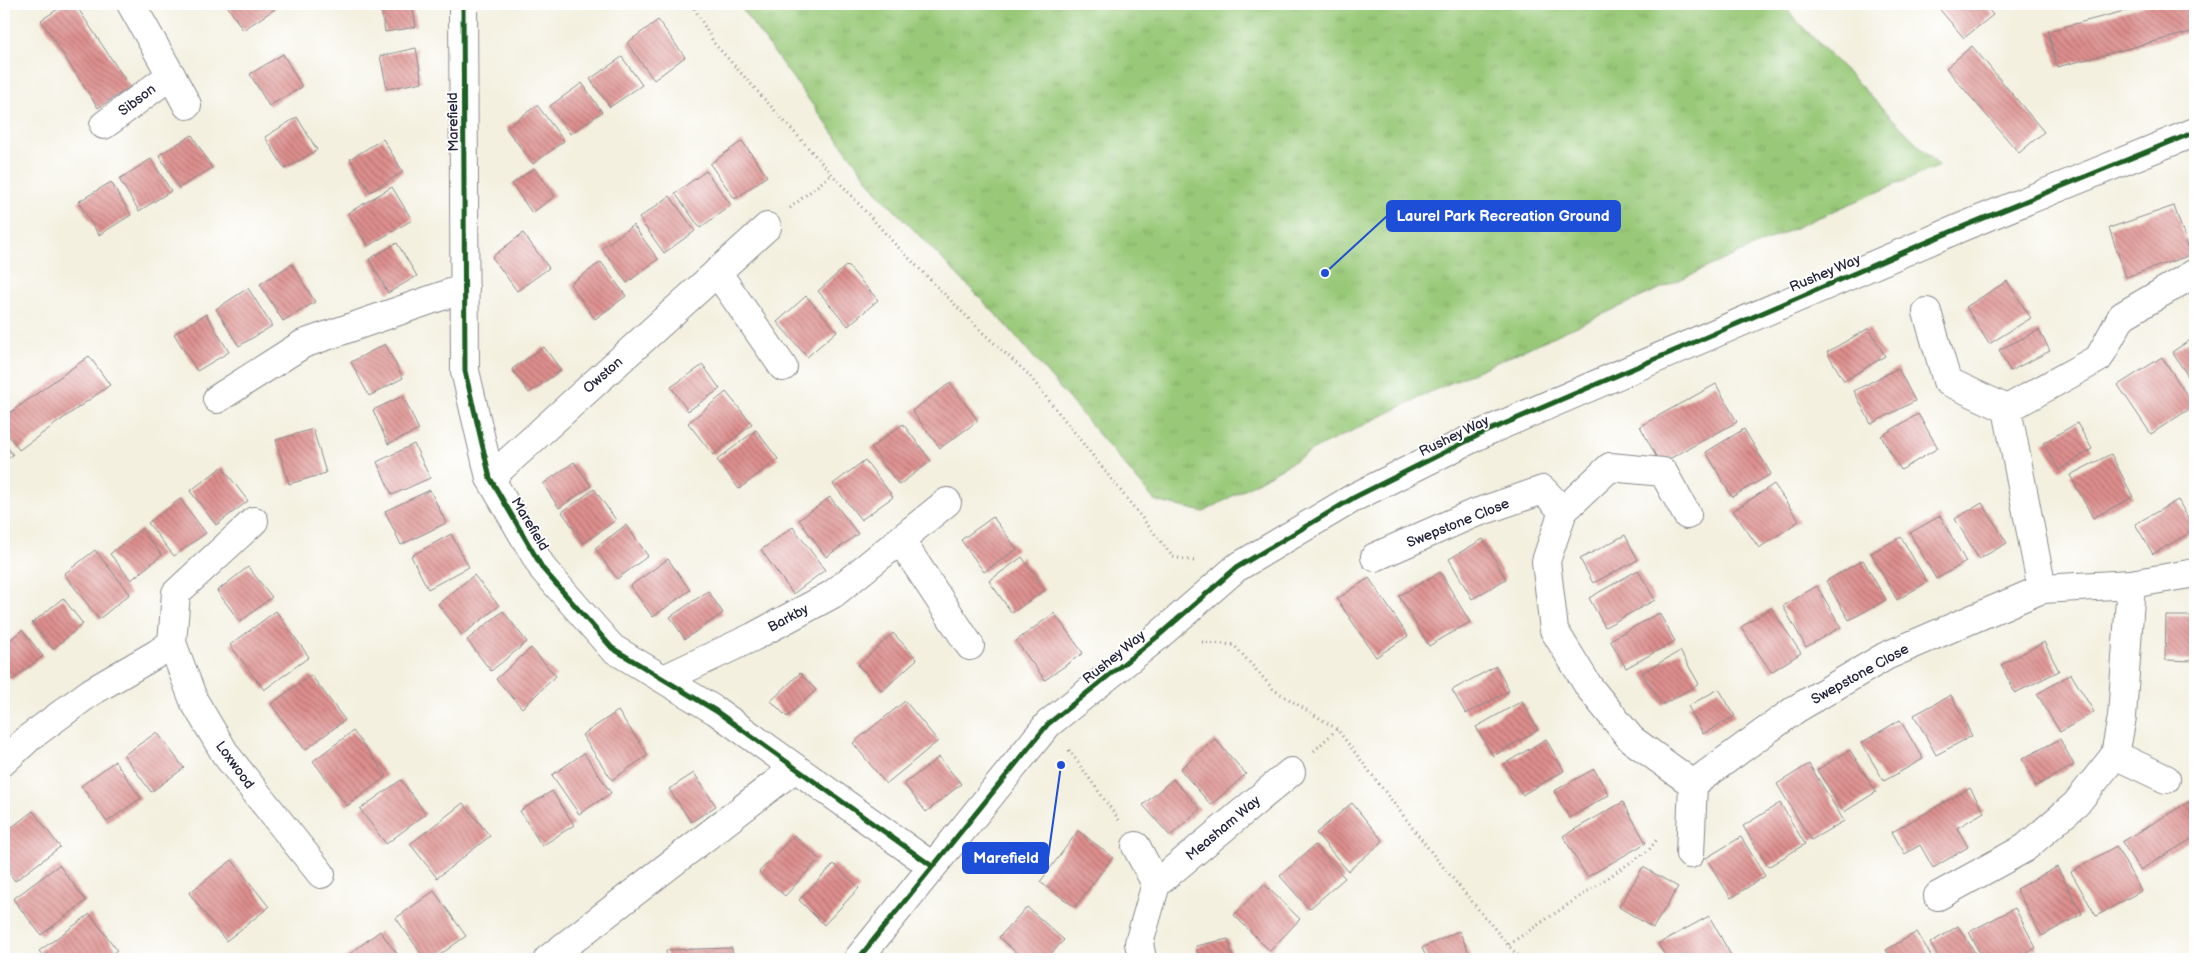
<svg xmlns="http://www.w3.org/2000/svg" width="2199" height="963" viewBox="0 0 2199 963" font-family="'Balsamiq Sans',sans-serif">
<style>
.park{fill:url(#park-tufts);stroke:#5e765a}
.building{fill:url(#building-back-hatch)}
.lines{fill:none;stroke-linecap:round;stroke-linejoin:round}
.minor-casing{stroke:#8a898d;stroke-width:30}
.tertiary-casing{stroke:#8a898d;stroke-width:30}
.path{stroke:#8a898d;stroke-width:3;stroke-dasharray:1 4;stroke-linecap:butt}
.minor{stroke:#fff;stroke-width:28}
.tertiary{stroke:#fff;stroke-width:28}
.cycleway-casing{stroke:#fff;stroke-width:8}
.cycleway{stroke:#1b5e20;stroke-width:5}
.labels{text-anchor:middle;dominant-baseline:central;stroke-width:4;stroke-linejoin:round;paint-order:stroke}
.street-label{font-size:14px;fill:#22223b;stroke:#fff}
.leader{fill:none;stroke:#1d4ed8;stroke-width:2}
.callout-dot{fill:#1d4ed8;stroke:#fff;stroke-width:2}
.callout{fill:#1d4ed8;stroke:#1d4ed8;stroke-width:2}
.callout-label{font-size:15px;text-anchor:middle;font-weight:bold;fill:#fff}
</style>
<defs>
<pattern id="park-tufts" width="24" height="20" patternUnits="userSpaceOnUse" patternTransform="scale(1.25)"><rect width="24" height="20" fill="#99c978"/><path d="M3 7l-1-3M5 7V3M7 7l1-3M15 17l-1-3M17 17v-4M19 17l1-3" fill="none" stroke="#84ac69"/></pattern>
<pattern id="building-back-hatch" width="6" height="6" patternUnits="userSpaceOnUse" patternTransform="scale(1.25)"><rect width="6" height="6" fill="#dd8f8d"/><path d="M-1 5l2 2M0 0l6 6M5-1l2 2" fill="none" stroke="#b37474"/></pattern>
</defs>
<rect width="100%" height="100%" fill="#fff"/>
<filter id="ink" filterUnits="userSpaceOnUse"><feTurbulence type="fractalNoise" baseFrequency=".02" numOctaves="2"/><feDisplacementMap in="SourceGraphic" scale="10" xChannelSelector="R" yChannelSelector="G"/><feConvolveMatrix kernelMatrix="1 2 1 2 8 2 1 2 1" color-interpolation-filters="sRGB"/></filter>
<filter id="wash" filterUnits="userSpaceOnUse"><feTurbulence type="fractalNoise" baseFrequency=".0096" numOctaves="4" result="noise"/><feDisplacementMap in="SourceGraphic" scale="20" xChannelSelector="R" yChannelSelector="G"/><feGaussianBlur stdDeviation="1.12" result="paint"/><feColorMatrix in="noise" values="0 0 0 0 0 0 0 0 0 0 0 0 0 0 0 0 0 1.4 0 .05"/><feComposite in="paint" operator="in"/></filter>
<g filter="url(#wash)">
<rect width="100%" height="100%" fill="#f3f0df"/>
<!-- park -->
<path class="park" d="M738 4H1782L1800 24 1939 166 1817 218 1428 393 1317 448 1204 512 1155 501 1009 328 877 192Z"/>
<g id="blocks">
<!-- building -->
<g class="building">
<path d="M66 4H75L130 87 98 108 41 20Z"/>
<path d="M226 4H271L275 9 243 30Z"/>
<path d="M380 4H412L416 27 385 32Z"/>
<path d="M1935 4H1984L1993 15 1964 38Z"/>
<path d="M2151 4H2195V31L2057 67 2048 31Z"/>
<path d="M658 20 685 57 654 80 627 43Z"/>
<path d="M1972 46 2044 132 2019 153 1946 68Z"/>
<path d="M416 48 422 82 387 89 380 56Z"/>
<path d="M283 54 302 87 269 106 250 74Z"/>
<path d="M622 57 642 85 610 107 590 79Z"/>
<path d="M582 83 602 112 570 134 550 106Z"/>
<path d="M537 105 564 141 533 164 506 128Z"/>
<path d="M297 117 317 150 285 169 265 137Z"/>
<path d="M192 135 212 168 179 188 159 155Z"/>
<path d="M383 139 403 172 370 192 350 159Z"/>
<path d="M742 141 767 176 735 199 710 164Z"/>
<path d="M151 159 171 191 139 211 119 179Z"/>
<path d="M534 168 555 196 532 213 512 184Z"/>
<path d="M706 171 731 205 700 228 675 193Z"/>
<path d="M111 182 131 215 99 235 78 202Z"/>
<path d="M392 187 412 220 368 246 348 213Z"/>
<path d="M670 196 695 231 664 253 639 218Z"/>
<path d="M2174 206 2191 255 2126 277 2109 228Z"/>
<path d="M633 225 658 259 627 283 602 248Z"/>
<path d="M523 233 549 268 517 291 492 257Z"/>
<path d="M397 243 417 276 388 293 369 259Z"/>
<path d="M601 262 626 296 595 319 570 284Z"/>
<path d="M292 264 315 302 283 321 260 284Z"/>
<path d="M847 265 878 300 848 326 818 291Z"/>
<path d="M2007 281 2031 318 1989 344 1966 307Z"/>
<path d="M248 288 272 326 239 346 216 309Z"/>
<path d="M806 296 837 331 807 357 777 322Z"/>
<path d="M206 314 229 352 197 371 174 334Z"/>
<path d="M1869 328 1885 356 1844 381 1827 352Z"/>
<path d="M2039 330 2050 351 2010 371 1999 350Z"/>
<path d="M2195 337V387L2172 352Z"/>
<path d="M385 344 403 378 369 396 351 362Z"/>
<path d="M544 347 561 370 529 393 512 369Z"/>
<path d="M89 356 110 385 19 450 4 429V417Z"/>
<path d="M2162 357 2194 406 2151 434 2118 385Z"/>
<path d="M703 365 720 389 688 411 671 387Z"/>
<path d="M1898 368 1915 401 1871 424 1854 391Z"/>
<path d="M950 383 978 421 940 448 912 411Z"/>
<path d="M1716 384 1737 422 1660 464 1640 426Z"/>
<path d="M726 392 752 424 713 455 688 423Z"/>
<path d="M403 396 419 430 388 444 373 410Z"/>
<path d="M1918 414 1938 448 1901 470 1881 436Z"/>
<path d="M2077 423 2092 449 2059 470 2043 443Z"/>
<path d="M903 424 931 461 899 485 871 448Z"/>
<path d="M313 429 326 473 289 484 276 440Z"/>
<path d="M1744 429 1771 474 1732 497 1706 452Z"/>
<path d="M756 430 778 459 739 489 717 460Z"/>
<path d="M4 442 13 455 4 461Z"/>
<path d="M414 444 430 478 392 495 377 462Z"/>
<path d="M2111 454 2133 497 2093 518 2070 475Z"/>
<path d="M865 460 893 497 861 520 833 484Z"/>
<path d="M574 462 591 486 559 508 543 484Z"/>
<path d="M222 467 248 501 216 525 190 491Z"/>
<path d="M1774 484 1799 521 1759 548 1733 511Z"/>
<path d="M594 489 616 520 584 543 562 512Z"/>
<path d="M430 490 446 523 401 545 385 511Z"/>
<path d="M830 497 858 534 826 557 799 520Z"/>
<path d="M180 499 206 533 174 556 148 523Z"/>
<path d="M2178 500 2195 530 2153 554 2135 524Z"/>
<path d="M1982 503 2007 543 1979 559 1955 519Z"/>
<path d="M1940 516 1966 562 1936 579 1910 533Z"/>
<path d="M993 517 1017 549 984 572 961 540Z"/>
<path d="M626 525 648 556 617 579 595 548Z"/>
<path d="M793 527 825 570 793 594 761 550Z"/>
<path d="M141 529 162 555 131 580 110 554Z"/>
<path d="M451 534 469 567 428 589 411 556Z"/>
<path d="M1625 535 1638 560 1593 583 1580 559Z"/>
<path d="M1901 537 1927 582 1897 600 1871 553Z"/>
<path d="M1483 539 1506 579 1472 599 1449 559Z"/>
<path d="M95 550 130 594 99 619 64 574Z"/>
<path d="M1022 557 1045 590 1012 613 989 581Z"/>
<path d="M668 559 690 590 653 617 630 586Z"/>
<path d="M1863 560 1886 600 1849 620 1826 581Z"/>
<path d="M248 567 272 597 240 622 217 591Z"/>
<path d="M1638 570 1655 600 1605 627 1589 598Z"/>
<path d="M1440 572 1470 622 1429 646 1399 596Z"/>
<path d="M474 575 499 606 462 635 438 604Z"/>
<path d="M1369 578 1408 636 1376 657 1337 599Z"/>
<path d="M1817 586 1841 627 1806 647 1783 606Z"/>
<path d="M708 591 723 613 685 639 670 617Z"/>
<path d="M63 598 83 624 53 649 32 623Z"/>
<path d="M1771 608 1801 653 1771 672 1741 627Z"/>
<path d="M276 611 309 657 264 690 230 645Z"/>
<path d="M503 611 527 642 491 671 467 640Z"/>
<path d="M1054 613 1083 653 1045 680 1016 641Z"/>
<path d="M1659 613 1675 641 1626 668 1610 640Z"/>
<path d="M2166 616H2195V661L2165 660Z"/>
<path d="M22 630 43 656 12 680 4 670V645Z"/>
<path d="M893 633 917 659 882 691 858 665Z"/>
<path d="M2044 642 2059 671 2015 693 2001 665Z"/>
<path d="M531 648 556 676 522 708 496 679Z"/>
<path d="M1680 651 1699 684 1662 705 1642 673Z"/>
<path d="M1496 666 1509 691 1466 714 1452 690Z"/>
<path d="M800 673 816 690 787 717 771 701Z"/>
<path d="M2071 674 2094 712 2060 732 2037 694Z"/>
<path d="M311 675 345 720 305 750 271 704Z"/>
<path d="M1719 689 1735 716 1703 734 1688 706Z"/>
<path d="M1951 695 1972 736 1936 755 1914 715Z"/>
<path d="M905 701 938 741 886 784 853 743Z"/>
<path d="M1522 701 1538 730 1493 756 1476 727Z"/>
<path d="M618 711 648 755 612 780 582 735Z"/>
<path d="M1900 720 1923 759 1884 781 1861 743Z"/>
<path d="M353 731 387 776 347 806 313 761Z"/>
<path d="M157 732 184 768 151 792 124 755Z"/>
<path d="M1215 739 1246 774 1211 805 1180 769Z"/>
<path d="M1546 739 1564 771 1522 795 1504 764Z"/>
<path d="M2060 739 2074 765 2036 786 2022 759Z"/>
<path d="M1850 750 1876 792 1844 812 1817 770Z"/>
<path d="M584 753 611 793 579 814 552 775Z"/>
<path d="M939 757 961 784 926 812 904 784Z"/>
<path d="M115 761 141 798 107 822 81 786Z"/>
<path d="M1809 764 1844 821 1811 840 1777 784Z"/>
<path d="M1594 769 1609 795 1569 818 1554 791Z"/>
<path d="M694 773 716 806 691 822 669 789Z"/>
<path d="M1173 779 1200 809 1170 836 1143 805Z"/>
<path d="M401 780 426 814 386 844 360 809Z"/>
<path d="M1970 788 1984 812 1957 828 1968 847 1933 868 1920 845 1905 854 1892 832Z"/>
<path d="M552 791 574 825 542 846 520 811Z"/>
<path d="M2195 798V837L2140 870 2122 842Z"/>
<path d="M1623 802 1646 843 1587 877 1563 836Z"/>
<path d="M463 803 490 836 437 878 410 844Z"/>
<path d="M1352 803 1383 841 1348 871 1316 833Z"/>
<path d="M1780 803 1805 844 1768 867 1743 826Z"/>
<path d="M33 811 60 847 15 881 4 867V833Z"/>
<path d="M1078 831 1113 857 1075 907 1040 882Z"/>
<path d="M794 835 819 859 785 896 759 872Z"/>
<path d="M1741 837 1765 876 1731 898 1706 858Z"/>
<path d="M1315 845 1345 878 1309 909 1280 876Z"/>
<path d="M2116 846 2141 891 2096 916 2071 872Z"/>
<path d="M232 860 269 907 226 941 189 893Z"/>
<path d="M834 864 859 888 824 925 799 900Z"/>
<path d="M59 865 86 901 41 935 13 899Z"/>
<path d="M1643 867 1678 887 1653 928 1619 907Z"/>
<path d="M2057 867 2082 914 2042 936 2016 889Z"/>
<path d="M1264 884 1300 919 1270 951 1234 915Z"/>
<path d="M434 891 466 936 434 959H425L396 918Z"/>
<path d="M1027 907 1064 940 1046 959H1023L999 937Z"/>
<path d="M2015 908 2036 948 2014 959H1983L1969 932Z"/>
<path d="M90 914 117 950 104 959H46L39 951Z"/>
<path d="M1709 916 1732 957 1728 959H1667L1658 944Z"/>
<path d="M1958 926 1979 959H1940L1930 943Z"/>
<path d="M380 931 401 959H343Z"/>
<path d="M1459 931 1472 959H1427L1422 948Z"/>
<path d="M1917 932 1933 959H1892L1886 950Z"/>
<path d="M1228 939 1233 959H1199L1196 946Z"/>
<path d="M732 948 733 959H667L666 950Z"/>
</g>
</g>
</g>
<g filter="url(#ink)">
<use href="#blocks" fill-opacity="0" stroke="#8a898d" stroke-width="1"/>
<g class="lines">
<!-- minor casing -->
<g class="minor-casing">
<g id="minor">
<path d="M463 4 465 371 490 478 543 569 612 648 716 711 932 866"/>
<path d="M171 75 187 105"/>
<path d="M104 125 171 75 131 4"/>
<path d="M717 272 783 367"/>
<path d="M1927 312 1947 381 2007 409"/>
<path d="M217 399 303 344 465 288"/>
<path d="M490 478 767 227"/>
<path d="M1687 515 1663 472 1610 467 1563 511 1546 561 1554 630 1589 687 1631 739 1693 784 1796 709 1886 656 2042 589 2131 584 2195 573"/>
<path d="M901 541 970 646"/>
<path d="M1375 557 1470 515 1543 490 1563 511"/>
<path d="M2042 589 2007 409 2099 358 2122 316 2195 273"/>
<path d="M172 643 194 701 226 755 321 874"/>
<path d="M664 679 753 637 833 594 947 502"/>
<path d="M2115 755 2166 779"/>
<path d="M4 761 30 737 91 692 158 653 172 643 176 593 254 521"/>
<path d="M1136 846 1156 884"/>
<path d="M1690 854 1693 784"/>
<path d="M1938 896 2025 848 2076 804 2115 755 2122 717 2131 584"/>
<path d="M548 959 795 768"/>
<path d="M1142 959 1139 943 1156 884 1291 772"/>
</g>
</g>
<!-- tertiary casing -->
<g class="tertiary-casing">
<path id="tertiary" d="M858 959 1048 724 1157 637 1236 568 1355 497 1483 433 1962 227 2195 132"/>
</g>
<!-- path -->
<g class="path">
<path d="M692 4 714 43 894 243 981 331 1028 374 1173 557 1194 561"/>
<path d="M790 208 832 174"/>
<path d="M1202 642 1234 645 1274 690 1337 729 1435 857 1508 945"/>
<path d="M1069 750 1119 820"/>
<path d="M1314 751 1337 729"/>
<path d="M1521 959 1508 945 1649 850 1658 838"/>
</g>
<!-- minor -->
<use href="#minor" class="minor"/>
<!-- tertiary -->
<use href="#tertiary" class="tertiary"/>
<!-- cycleway casing -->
<g class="cycleway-casing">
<g id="cycleway">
<path d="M463 4 465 371 490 478 543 569 612 648 716 711 932 866"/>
<path d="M858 959 1048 724 1157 637 1236 568 1355 497 1483 433 1962 227 2195 132"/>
</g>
</g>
<!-- cycleway -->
<use href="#cycleway" class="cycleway"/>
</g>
</g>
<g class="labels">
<!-- street labels -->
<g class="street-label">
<text transform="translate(137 100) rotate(-37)">Sibson</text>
<text transform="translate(453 122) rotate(-91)">Marefield</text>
<text transform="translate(1825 273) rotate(-23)">Rushey Way</text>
<text transform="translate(603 375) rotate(-41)">Owston</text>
<text transform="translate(1454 436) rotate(-26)">Rushey Way</text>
<text transform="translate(1458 523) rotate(-22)">Swepstone Close</text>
<text transform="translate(530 524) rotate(59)">Marefield</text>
<text transform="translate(788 618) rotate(-28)">Barkby</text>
<text transform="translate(1114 657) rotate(-39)">Rushey Way</text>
<text transform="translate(1860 674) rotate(-29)">Swepstone Close</text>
<text transform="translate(235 765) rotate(54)">Loxwood</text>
<text transform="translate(1223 828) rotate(-40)">Measham Way</text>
</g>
</g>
<!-- callouts -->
<path class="leader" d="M1325 273L1387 216M1061 765L1048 858"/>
<g class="callout-dot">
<circle cx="1325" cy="273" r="5"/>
<circle cx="1061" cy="765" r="5"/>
</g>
<g class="callout">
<rect x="1387" y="201" width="233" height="30" rx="5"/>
<rect x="963" y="843" width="85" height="30" rx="5"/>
</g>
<g class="callout-label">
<text x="1503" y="221">Laurel Park Recreation Ground</text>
<text x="1006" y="863">Marefield</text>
</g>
<!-- margin -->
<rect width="2199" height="963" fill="none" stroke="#fff" stroke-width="20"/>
</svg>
